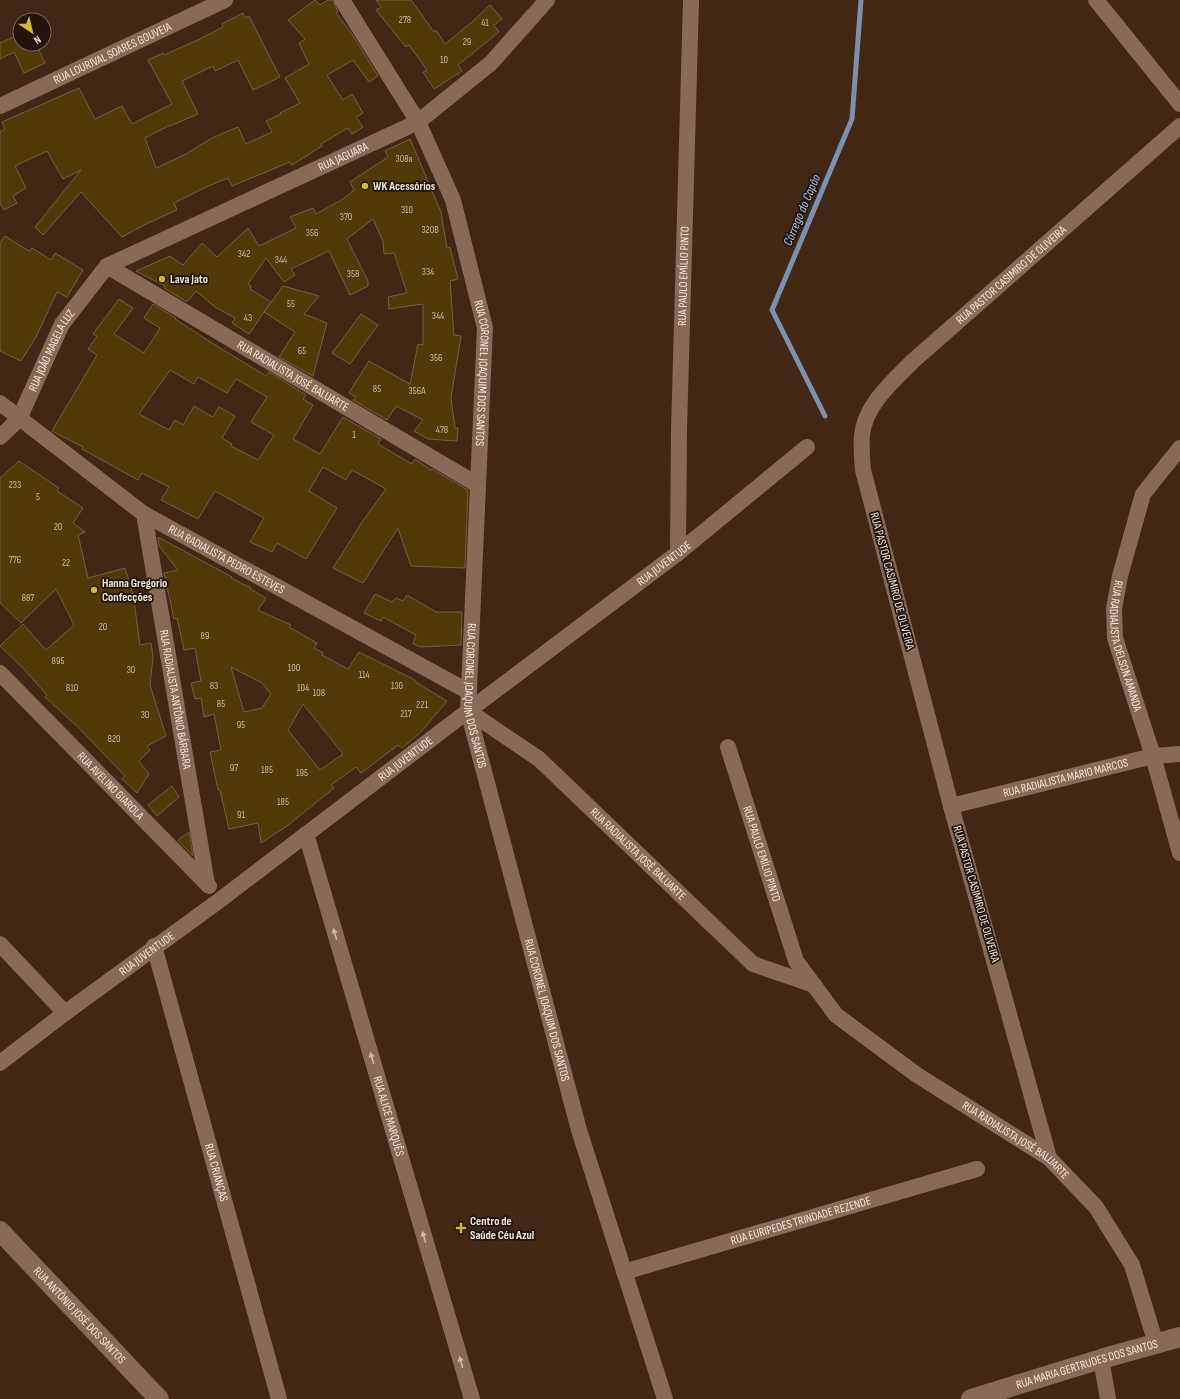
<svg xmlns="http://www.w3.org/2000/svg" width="1180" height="1399" viewBox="0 0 1180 1399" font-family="'Sofia Sans Condensed',sans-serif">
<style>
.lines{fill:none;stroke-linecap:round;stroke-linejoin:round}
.stream{stroke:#7990ae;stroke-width:5}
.building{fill:#523908;stroke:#736043;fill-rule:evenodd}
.minor{stroke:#896a56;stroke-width:16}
.tertiary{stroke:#896a56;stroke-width:20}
.oneway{fill:#d0baac}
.poi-dot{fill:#d0b837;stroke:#20140c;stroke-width:1.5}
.labels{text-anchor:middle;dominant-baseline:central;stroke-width:3.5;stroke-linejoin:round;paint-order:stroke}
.number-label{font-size:10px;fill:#cebaa6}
.street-label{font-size:12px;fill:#f7e5da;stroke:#20140c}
.poi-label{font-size:12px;font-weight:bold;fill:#f7e5da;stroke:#20140c;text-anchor:start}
.water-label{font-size:13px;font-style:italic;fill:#a7cbf5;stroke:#20140c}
</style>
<rect width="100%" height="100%" fill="#422715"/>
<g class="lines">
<!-- stream -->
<path class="stream" d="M825 416 772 310 852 119 861 0"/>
</g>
<!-- building -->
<g class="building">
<path d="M315 0 320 5 328 0H333L338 12 336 13 352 34 378 76 369 82 353 60 327 75 343 100 352 94 363 113 356 117 363 127 352 134 348 128 321 144 322 146 292 165 290 162 232 186 228 178 206 187 174 203 177 210 146 224 122 237 81 192 43 235 35 227 81 170 63 179 47 151 15 166 26 188 13 196 17 203 4 210 0 204V132L5 129 2 122 79 88 95 119 122 106 132 124 172 104 148 60 163 53 164 55 200 39 223 27 222 24 243 13 245 18 249 16 280 77 253 90 238 60 215 71 213 66 182 81 198 114 170 126V125L145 138 156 168 184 155 212 138 238 127 246 144 272 132 266 121 281 114 280 113 300 103 285 78 309 64 299 43 305 39 288 20Z"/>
<path d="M376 0H411L434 32 436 30 445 44 472 22 490 5 502 19 494 25 499 32 458 65 462 71 434 89 423 72 427 70 409 45 406 47 376 10 381 7Z"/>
<path d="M20 34V44H36L45 63 24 73 14 52 0 59V43Z"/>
<path d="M410 139 441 212 447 248 450 247 458 279 450 281 454 335 461 336 451 398 455 428H458L457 441 428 439 414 431 423 420 396 406 387 420 353 400 356 397 349 393 369 361 410 384 418 344 423 345V304L389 309 388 297 407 293 394 253 384 254 383 241 373 219 347 239 368 281V286L350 295 329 251 291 269 295 275 284 282 266 258 248 284 251 286 250 289 271 302 249 334 232 323 235 318 215 307 196 291 187 302 164 288 165 286 136 271 170 256 183 265 202 243 217 257 248 228 259 246 296 228 290 217 313 208 316 214 343 199 354 190 350 182 388 157 385 151Z"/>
<path d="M5 236 29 251 32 248 51 260 55 253 83 270 67 297 57 292 36 337 21 361 0 351V243Z"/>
<path d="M283 286 319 296 304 314 327 323 313 376 279 357 295 332 264 312Z"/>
<path d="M119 299 133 308 114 334 144 353 160 328 144 318 153 304 176 318 175 319 212 343 266 376 269 372 306 395 303 399 313 405 293 439 320 454 343 417 381 439 378 444 412 464 415 459 431 470 432 469 468 490 465 568 411 566 398 528 363 583 333 568 362 522 386 489 352 470 346 480 323 467 309 491 337 508 306 559 277 543 272 552 250 542 264 518 215 491 198 519 161 500 169 487 142 473 138 480 82 449 83 447 52 431 97 355 88 349 97 336 93 334ZM170 370 194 384 198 377 227 393 236 379 267 397 251 422 274 435 258 460 231 446 232 444 222 438 235 416 219 407 213 417 194 406 183 425 175 420 169 430 139 414Z"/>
<path d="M361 314 378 325 350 364 332 353Z"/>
<path d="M19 461 59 488 57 491 83 508 73 523 85 532 78 535 88 578 125 568 133 594 140 645 151 643 153 657 150 685 166 736 147 746 150 750 139 761 149 774 137 793 122 779 125 776 78 727 45 697 47 695 23 668 0 646 23 624 46 650 74 625 56 589 21 623 0 603V478Z"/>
<path d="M158 537 232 577 231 578 251 588 250 589 266 598 258 610 291 625 289 627 317 643 314 648 323 653 322 655 348 669 359 652 415 680 414 681 447 701 421 732 402 748 398 745 361 773 356 767 331 785 334 788 287 826 261 843 258 823 229 829 220 790H218L210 752 221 750 214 714 204 717 201 698 195 699 191 683 201 681 195 648 184 650 177 618 174 619 164 573 178 570 159 546ZM231 667 262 683 271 694 262 708 244 712ZM303 704 343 754 320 770 288 730Z"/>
<path d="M375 594 392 602 396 598 403 601 407 595 436 612H462L461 645 421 647 413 644 416 635 383 617 381 621 364 613Z"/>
<path d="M172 786 179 797 157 816 148 805Z"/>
<path d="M189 832 193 856 178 840Z"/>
</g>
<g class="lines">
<!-- minor -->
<g class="minor">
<path id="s1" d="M342 0 418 122 453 200 485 328 468 711 579 1130 665 1399"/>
<path d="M1096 0 1180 104"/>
<path id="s2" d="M0 106 225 0"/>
<path id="s3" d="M107 266 478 485"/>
<path id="s4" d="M0 403 144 514 469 692"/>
<path id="s5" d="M0 437 19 419 62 324 107 266 418 122 491 63 547 0"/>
<path id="s6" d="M1180 448 1143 494 1120 576 1114 609 1115 638 1153 756 1180 853"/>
<path id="s7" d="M144 514 207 884"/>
<path id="s8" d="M678 553 679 430 691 0"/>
<path id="s9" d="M0 673 209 886"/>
<path id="s10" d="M468 711 539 759 753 964 814 985"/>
<path id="s11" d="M728 747 796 961 836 1015 917 1075 1049 1158 1096 1207 1132 1265 1156 1344"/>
<path id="s12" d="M951 806 1153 756 1180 754"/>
<path id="s13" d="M306 834 472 1399"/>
<path d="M0 944 65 1013"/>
<path id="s14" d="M154 946 279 1399"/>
<path id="s15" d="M0 1063 65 1013 220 900 468 711 678 553 807 447"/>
<path id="s16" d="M1049 1158 951 806 863 470C862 459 861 447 862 436 864 406 893 381 913 361L1180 126"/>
<path id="s17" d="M624 1272 977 1169"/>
<path d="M1101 1359 1108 1399"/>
</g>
<!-- tertiary -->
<g class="tertiary">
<path id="s18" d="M0 1231 159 1399"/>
<path id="s19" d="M971 1399 1101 1359 1180 1337"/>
</g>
</g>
<!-- one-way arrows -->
<defs><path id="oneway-solid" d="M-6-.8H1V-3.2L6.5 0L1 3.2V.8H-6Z"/></defs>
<g class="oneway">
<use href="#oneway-solid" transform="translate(335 934) rotate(-106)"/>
<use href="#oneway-solid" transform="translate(372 1058) rotate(-106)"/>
<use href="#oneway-solid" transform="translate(424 1237) rotate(-106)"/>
<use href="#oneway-solid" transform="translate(461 1362) rotate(-106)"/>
</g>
<!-- markers -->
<g class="poi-dot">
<circle cx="365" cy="186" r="4"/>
<circle cx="162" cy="279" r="4"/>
<circle cx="94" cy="590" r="4"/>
<path d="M459 1222h4v4h4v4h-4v4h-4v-4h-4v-4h4z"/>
</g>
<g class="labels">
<!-- number labels -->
<g class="number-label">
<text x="405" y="20">278</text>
<text x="485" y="23">41</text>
<text x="467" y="42">29</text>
<text x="444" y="60">10</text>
<text x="404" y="159">308a</text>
<text x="407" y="210">310</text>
<text x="346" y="217">370</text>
<text x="430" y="230">320B</text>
<text x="312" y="233">356</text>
<text x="244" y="254">342</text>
<text x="281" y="260">344</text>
<text x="428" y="272">334</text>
<text x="353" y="274">358</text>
<text x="291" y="304">55</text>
<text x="438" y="316">344</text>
<text x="248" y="318">43</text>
<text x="302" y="351">65</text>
<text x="436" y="358">356</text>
<text x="377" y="389">85</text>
<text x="417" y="391">356A</text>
<text x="442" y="430">478</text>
<text x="354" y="435">1</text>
<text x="15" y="485">233</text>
<text x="38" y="497">5</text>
<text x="58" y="527">20</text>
<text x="15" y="560">776</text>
<text x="66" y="563">22</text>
<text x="28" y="598">887</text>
<text x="103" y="627">20</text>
<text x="205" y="636">89</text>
<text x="58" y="661">895</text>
<text x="294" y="668">100</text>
<text x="131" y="670">30</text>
<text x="364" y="675">114</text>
<text x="214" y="686">83</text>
<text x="397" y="686">130</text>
<text x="72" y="688">810</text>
<text x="303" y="688">104</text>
<text x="319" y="693">108</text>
<text x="221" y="704">85</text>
<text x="422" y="705">221</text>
<text x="406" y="714">217</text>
<text x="145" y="715">30</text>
<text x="241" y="725">95</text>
<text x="114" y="739">820</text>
<text x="234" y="768">97</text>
<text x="267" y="770">185</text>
<text x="302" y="773">195</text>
<text x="283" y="802">185</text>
<text x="241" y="815">91</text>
</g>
<!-- street labels -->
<g class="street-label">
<text stroke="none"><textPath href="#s2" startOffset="124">RUA LOURIVAL SOARES GOUVEIA</textPath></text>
<text stroke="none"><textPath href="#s5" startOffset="464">RUA JAGUARA</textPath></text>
<text stroke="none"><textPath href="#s16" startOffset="970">RUA PASTOR CASIMIRO DE OLIVEIRA</textPath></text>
<text stroke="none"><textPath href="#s8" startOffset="277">RUA PAULO EMÍLIO PINTO</textPath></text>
<text stroke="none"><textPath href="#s5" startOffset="102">RUA JOÃO MAGELA LUZ</textPath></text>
<text stroke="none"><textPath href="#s1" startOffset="406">RUA CORONEL JOAQUIM DOS SANTOS</textPath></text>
<text stroke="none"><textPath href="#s3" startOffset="216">RUA RADIALISTA JOSÉ BALUARTE</textPath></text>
<text stroke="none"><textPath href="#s4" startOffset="276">RUA RADIALISTA PEDRO ESTEVES</textPath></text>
<text stroke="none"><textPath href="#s15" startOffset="831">RUA JUVENTUDE</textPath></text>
<text transform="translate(892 581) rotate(75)">RUA PASTOR CASIMIRO DE OLIVEIRA</text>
<text stroke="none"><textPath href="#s6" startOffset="216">RUA RADIALISTA DELSON AMANDA</textPath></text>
<text stroke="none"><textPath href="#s1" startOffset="730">RUA CORONEL JOAQUIM DOS SANTOS</textPath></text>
<text stroke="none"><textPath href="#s7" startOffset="188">RUA RADIALISTA ANTÔNIO BÁRBARA</textPath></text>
<text stroke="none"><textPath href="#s15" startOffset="507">RUA JUVENTUDE</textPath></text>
<text stroke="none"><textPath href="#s12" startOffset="118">RUA RADIALISTA MÁRIO MARCOS</textPath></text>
<text stroke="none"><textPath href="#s9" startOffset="158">RUA AVELINO GIAROLA</textPath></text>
<text stroke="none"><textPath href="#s10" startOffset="223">RUA RADIALISTA JOSÉ BALUARTE</textPath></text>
<text stroke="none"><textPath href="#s11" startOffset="112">RUA PAULO EMÍLIO PINTO</textPath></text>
<text transform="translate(976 894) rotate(74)">RUA PASTOR CASIMIRO DE OLIVEIRA</text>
<text stroke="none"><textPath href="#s15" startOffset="183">RUA JUVENTUDE</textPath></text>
<text stroke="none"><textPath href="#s1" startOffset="1054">RUA CORONEL JOAQUIM DOS SANTOS</textPath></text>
<text stroke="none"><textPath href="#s13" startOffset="294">RUA ALICE MARQUÊS</textPath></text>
<text stroke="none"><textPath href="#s11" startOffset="511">RUA RADIALISTA JOSÉ BALUARTE</textPath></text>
<text stroke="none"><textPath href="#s14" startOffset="235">RUA CRIANÇAS</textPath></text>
<text stroke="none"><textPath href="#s17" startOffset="184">RUA EURIPEDES TRINDADE REZENDE</textPath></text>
<text stroke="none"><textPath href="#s18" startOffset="116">RUA ANTÔNIO JOSÉ DOS SANTOS</textPath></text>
<text stroke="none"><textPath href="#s19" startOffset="121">RUA MARIA GERTRUDES DOS SANTOS</textPath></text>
</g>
<!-- poi labels -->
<g class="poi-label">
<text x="373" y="186">WK Acessórios</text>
<text x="170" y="279">Lava Jato</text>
<text x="102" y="583">Hanna Gregorio<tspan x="102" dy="14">Confecções</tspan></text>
<text x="470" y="1221">Centro de<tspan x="470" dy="14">Saúde Céu Azul</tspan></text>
</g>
<!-- water labels -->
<g class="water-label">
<text transform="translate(802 210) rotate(-67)">Córrego do Capão</text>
</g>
</g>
<!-- north arrow -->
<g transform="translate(32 32) rotate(145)"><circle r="19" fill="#20140c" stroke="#76685e"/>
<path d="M0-3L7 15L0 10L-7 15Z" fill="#d0b837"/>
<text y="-6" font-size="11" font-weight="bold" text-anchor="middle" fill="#f7e5da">N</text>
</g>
</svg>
